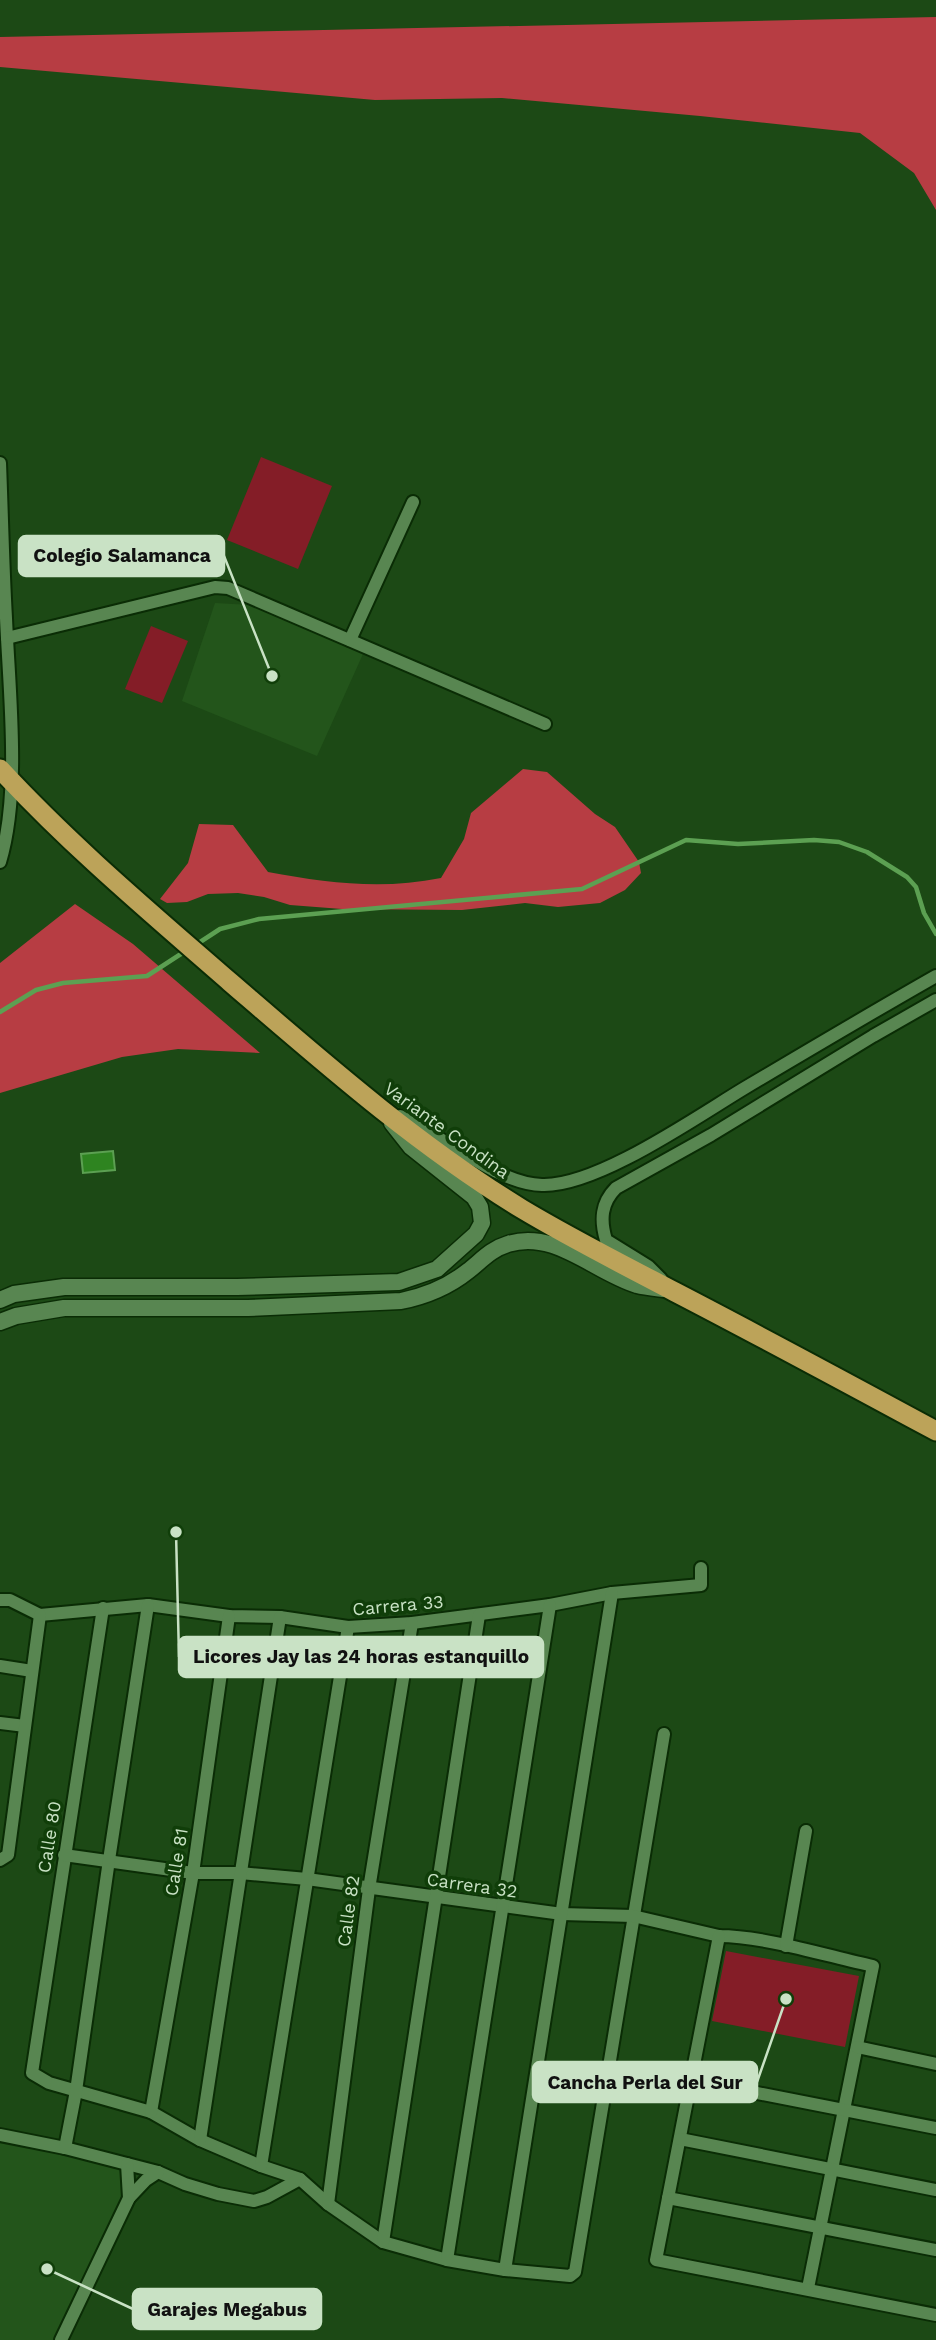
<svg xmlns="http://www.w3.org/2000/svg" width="936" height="2340" viewBox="0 0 936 2340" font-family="'Work Sans',sans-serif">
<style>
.built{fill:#23551b}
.green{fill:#841d27}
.forest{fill:#b73d43}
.water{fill:#2e8420;stroke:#5ca052;stroke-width:2}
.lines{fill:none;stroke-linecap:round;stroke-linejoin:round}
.stream{stroke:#5ca052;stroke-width:4.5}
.minor-casing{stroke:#0a2c05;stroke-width:16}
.tertiary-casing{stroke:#0a2c05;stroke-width:19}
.trunk-casing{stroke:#0a2c05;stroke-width:23}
.minor{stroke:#588651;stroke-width:12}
.tertiary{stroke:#588651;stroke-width:16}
.trunk{stroke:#bca359;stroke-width:19}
.labels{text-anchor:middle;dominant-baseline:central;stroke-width:7;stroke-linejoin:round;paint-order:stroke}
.street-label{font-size:18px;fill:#c9e2c5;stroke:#103e09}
.leader{fill:none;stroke:#c9e2c5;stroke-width:2.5}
.callout-dot{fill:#c9e2c5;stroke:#103e09;stroke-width:2.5}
.callout{fill:#c9e2c5;stroke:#c9e2c5;stroke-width:2.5}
.callout-label{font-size:19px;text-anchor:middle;font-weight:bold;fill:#111}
</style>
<rect width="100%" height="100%" fill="#1c4915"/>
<!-- built -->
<g class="built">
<path d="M215 603 250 605 363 654 317 756 182 701Z"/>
<path d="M0 2135 127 2164 130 2187 61 2340H0Z"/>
</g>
<!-- green -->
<g class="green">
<path d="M261 457 332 486 298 569 227 540Z"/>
<path d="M151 626 188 641 162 703 125 689Z"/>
<path d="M726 1951 859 1976 845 2047 712 2021Z"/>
</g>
<!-- forest -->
<g class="forest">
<path d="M936 17V210L914 173 860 133 700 116 502 98 375 100 0 67V37Z"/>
<path d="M523 769 547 772 595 814 615 827 639 862 641 873 625 890 600 903 558 907 525 903 462 910 342 909 290 905 264 897 238 893 208 894 187 902 167 903 160 899 188 863 199 824 233 825 268 872C327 883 382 890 441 878L464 839 471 813Z"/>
<path d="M75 904 133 944 260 1053 178 1049 122 1057 0 1093V963Z"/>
</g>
<!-- water -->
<path class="water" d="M113 1151 115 1170 83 1173 81 1154Z"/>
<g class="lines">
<!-- stream -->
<g class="stream">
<path d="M194 946 220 929 259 919 582 889 686 840 738 844 814 840 839 842 867 852 907 877 916 887 924 913 936 934"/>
<path d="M0 1012 36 990 63 983 147 976 187 950"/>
</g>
<!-- minor casing -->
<g class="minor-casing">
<g id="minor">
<path d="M0 463C2 514 3 566 6 618 9 691 21 792 0 862"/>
<path d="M7 638 215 587 228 588 545 724"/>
<path d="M350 640 413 502"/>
<path d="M400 1116C442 1135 497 1184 542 1185 596 1187 695 1118 743 1089 807 1051 871 1013 936 976"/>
<path d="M661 1279 648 1266 606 1240C600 1220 601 1203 616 1188L711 1135 873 1036 936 1000"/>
<path d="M0 1600H10L40 1615 148 1605 229 1616 280 1617 348 1627 412 1623 550 1605 612 1593 701 1585V1568"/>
<path d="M103 1608 32 2073 49 2083 151 2112 200 2140 261 2166 300 2179 328 2204 383 2242 447 2260 505 2270 570 2276 575 2272 664 1734"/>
<path d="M0 1666 32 1671"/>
<path d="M0 1723 25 1726"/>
<path d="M64 1855 193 1873H240L307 1879 562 1914 633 1916 719 1936C764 1936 827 1956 873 1966L808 2288"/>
<path d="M0 1860 8 1855 40 1615"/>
<path d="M719 1936 656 2260 936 2315"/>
<path d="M786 1946 806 1831"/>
<path d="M857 2047 936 2064"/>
<path d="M691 2080 936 2128"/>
<path d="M151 2112 193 1873 229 1616"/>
<path d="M0 2135 65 2148 158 2172 185 2184 218 2194 254 2201 267 2197 300 2179"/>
<path d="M680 2139 936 2190"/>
<path d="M200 2140 280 1617"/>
<path d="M65 2148 76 2091 109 1860 148 1605"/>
<path d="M127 2164 129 2198"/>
<path d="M261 2166 348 1627"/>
<path d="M668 2198 936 2250"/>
<path d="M328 2204 369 1889 412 1623"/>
<path d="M383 2242 479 1615"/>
<path d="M447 2260 550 1605"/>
<path d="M505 2270 612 1593"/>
<path d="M61 2340 129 2198 146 2180 158 2172"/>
</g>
</g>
<!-- tertiary casing -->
<g class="tertiary-casing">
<g id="tertiary">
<path d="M0 1300 14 1294 64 1287H237L399 1282 437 1269 476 1234 482 1223 480 1207 474 1197 411 1147 392 1123"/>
<path d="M0 1322 16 1316 64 1308H248L401 1301C426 1296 448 1287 468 1271 481 1261 491 1249 508 1244 555 1229 594 1272 637 1285 645 1287 655 1288 663 1289"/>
</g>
</g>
<!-- trunk casing -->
<g class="trunk-casing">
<path id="trunk" d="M0 769C71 846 151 913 230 982 323 1062 417 1145 522 1209 572 1239 624 1265 675 1292 762 1337 849 1384 936 1431"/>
</g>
<!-- minor -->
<use href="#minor" class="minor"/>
<!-- tertiary -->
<use href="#tertiary" class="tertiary"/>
<!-- trunk -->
<use href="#trunk" class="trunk"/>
</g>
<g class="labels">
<!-- street labels -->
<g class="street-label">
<text transform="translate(447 1130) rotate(36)">Variante Condina</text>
<text transform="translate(398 1605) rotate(-5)">Carrera 33</text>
<text transform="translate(49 1837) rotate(-81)">Calle 80</text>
<text transform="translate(176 1862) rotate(-81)">Calle 81</text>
<text transform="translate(472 1885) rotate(8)">Carrera 32</text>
<text transform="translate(348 1911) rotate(-82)">Calle 82</text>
</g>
</g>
<!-- callouts -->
<path class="leader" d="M272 676L224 556M176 1532L179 1657M786 1999L757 2082M47 2269L133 2309"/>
<g class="callout-dot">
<circle cx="272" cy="676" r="7"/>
<circle cx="176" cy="1532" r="7"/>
<circle cx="786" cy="1999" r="7"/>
<circle cx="47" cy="2269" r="7"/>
</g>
<g class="callout">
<rect x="19" y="536" width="205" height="40" rx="7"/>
<rect x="179" y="1637" width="364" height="40" rx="7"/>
<rect x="533" y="2062" width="224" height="40" rx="7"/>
<rect x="133" y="2289" width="188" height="40" rx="7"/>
</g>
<g class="callout-label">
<text x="122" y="562">Colegio Salamanca</text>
<text x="361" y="1663">Licores Jay las 24 horas estanquillo</text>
<text x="645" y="2089">Cancha Perla del Sur</text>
<text x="227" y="2316">Garajes Megabus</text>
</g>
</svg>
